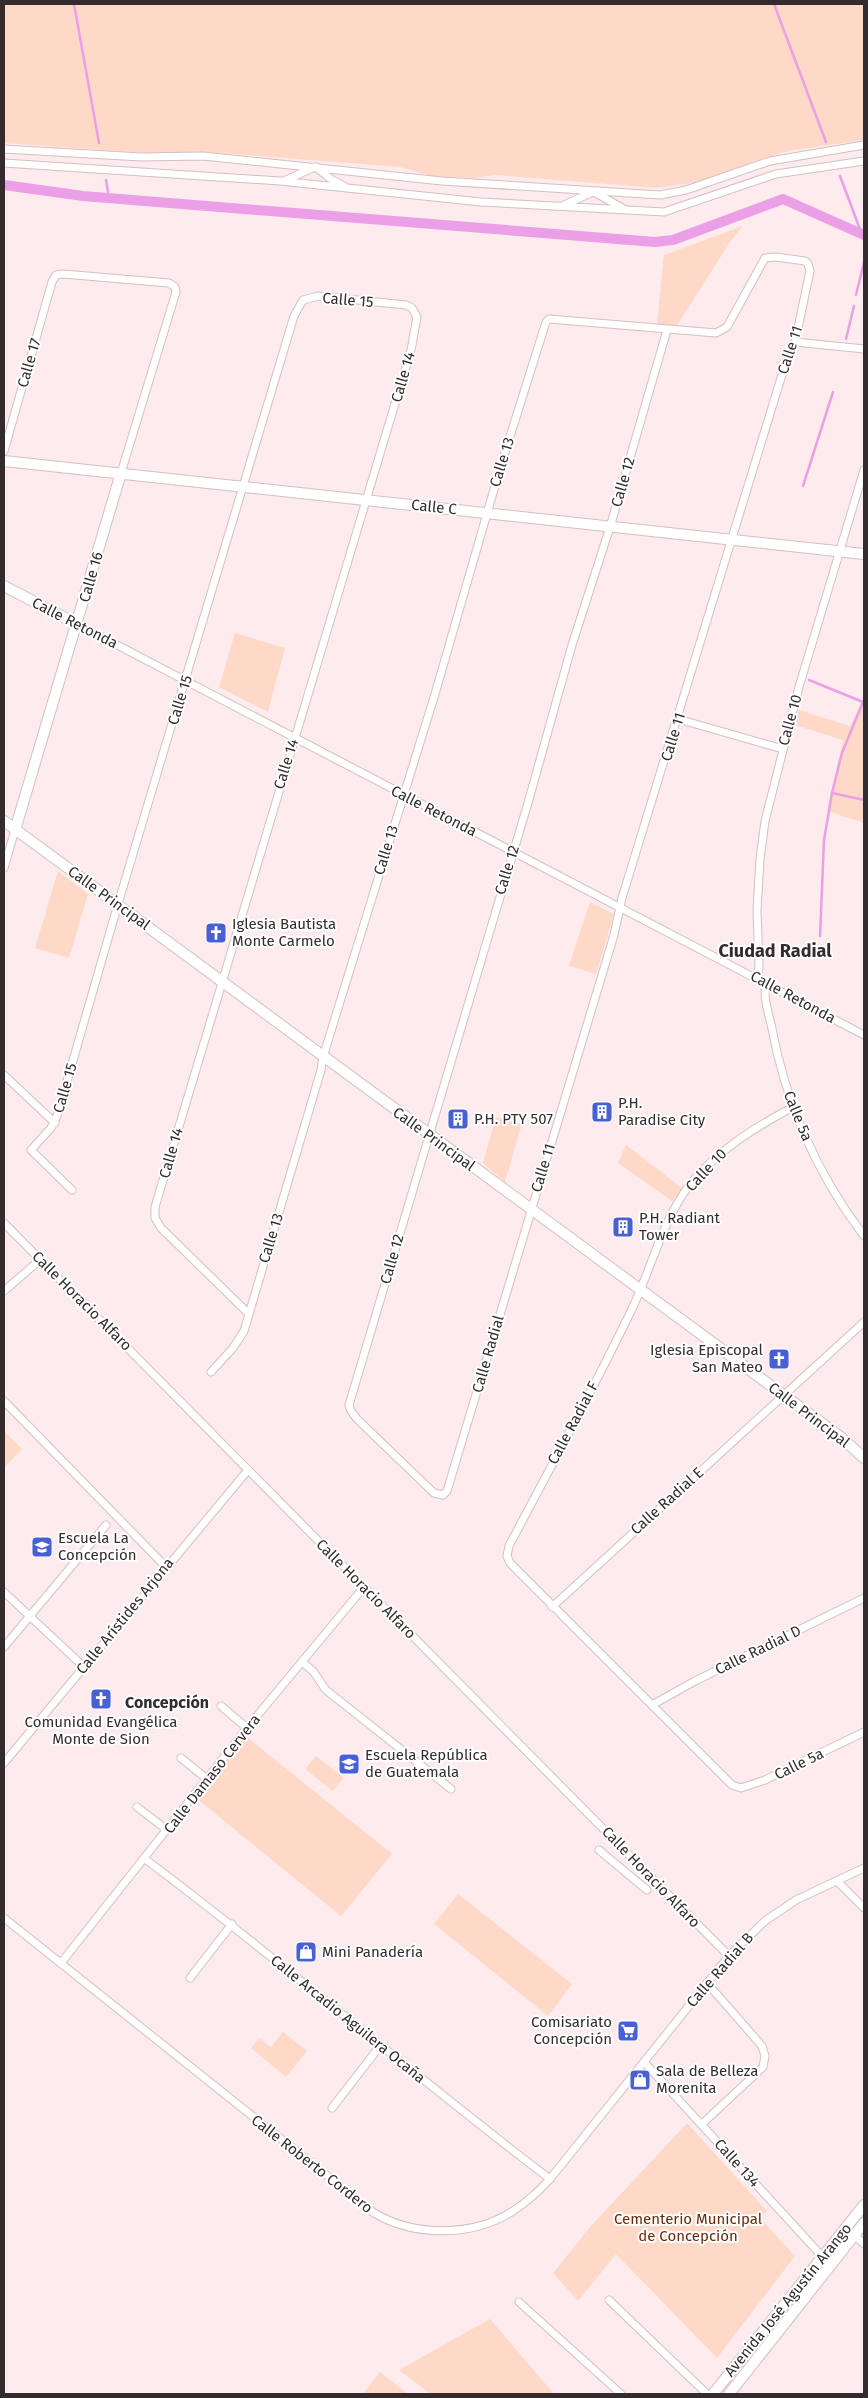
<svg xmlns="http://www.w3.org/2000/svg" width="868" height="2398" viewBox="0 0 868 2398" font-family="'Fira Sans',sans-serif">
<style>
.green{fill:#ffd9c8}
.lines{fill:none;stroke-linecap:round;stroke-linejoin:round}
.stream{stroke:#eb9fe7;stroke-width:2.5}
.canal{stroke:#eb9fe7;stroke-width:10}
.street-casing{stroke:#d4bfc2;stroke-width:9}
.secondary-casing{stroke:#d4bfc2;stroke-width:12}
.street{stroke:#fff;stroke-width:7}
.secondary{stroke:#fff;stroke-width:10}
.labels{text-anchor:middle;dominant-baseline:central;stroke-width:4;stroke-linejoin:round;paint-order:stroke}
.street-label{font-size:15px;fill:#332b2d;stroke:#fff}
.poi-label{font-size:15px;fill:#332b2d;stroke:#fff;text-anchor:start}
.park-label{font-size:15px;fill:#672b0b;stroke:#fff}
.neighbourhood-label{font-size:16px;font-weight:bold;fill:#332b2d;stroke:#fff}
.quarter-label{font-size:18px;font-weight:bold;fill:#332b2d;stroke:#fff}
</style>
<rect width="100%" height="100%" fill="#fdebee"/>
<!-- green -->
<g class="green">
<path d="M4 4H864V140L788 151 761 159 698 182 657 188 495 175 475 178 436 177 400 167 220 153 175 155 4 143Z"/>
<path d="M743 226 730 242 676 327 657 325 664 255Z"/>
<path d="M235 633 285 648 268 712 219 687Z"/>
<path d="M864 697V823L827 811 843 740 795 725 799 710 850 726Z"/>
<path d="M58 871 88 894 69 958 35 948Z"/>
<path d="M590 902 614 914 596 974 569 966Z"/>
<path d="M496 1117 522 1124 505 1182 483 1163Z"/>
<path d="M626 1145 682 1188 672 1201 618 1163Z"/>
<path d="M4 1431 22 1449 4 1468Z"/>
<path d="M247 1737 392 1854 341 1916 196 1798Z"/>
<path d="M316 1756 344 1778 333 1791 305 1769Z"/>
<path d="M458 1894 572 1984 548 2016 434 1924Z"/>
<path d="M283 2032 307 2051 286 2077 251 2048 259 2038 271 2047Z"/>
<path d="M687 2123 767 2211 760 2218 795 2256 717 2358 616 2254 578 2301 553 2273 591 2226Z"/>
<path d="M490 2319 554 2394H431L399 2370Z"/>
<path d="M380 2372 408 2394H363Z"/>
</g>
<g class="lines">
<!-- stream -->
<g class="stream">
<path d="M74 4 99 143"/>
<path d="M774 4 826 142"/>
<path d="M840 176 864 240"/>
<path d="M106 180 109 198"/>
<path d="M856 295 864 262"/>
<path d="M846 339 854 306"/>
<path d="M803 486 833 392"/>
<path d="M809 680 863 702 842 753 832 793 864 800"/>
<path d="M820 936 824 840 832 793"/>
</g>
<!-- canal -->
<path class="canal" d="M4 185 83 196 655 242 673 240 783 199 864 235"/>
<!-- street casing -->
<g class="street-casing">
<g id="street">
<path d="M4 149 141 157 203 156 442 181 660 195 686 190 770 161 864 145"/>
<path d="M4 163 280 181 481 202 664 212 776 174 864 161"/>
<path d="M316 167 332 180 344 186"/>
<path d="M286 180 315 167"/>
<path d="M594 192 624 209"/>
<path d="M564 205 593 192"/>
<path d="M795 342 864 349"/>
<path d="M4 451 52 282 56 275 63 274 169 283 175 287 176 292 121 473"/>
<path d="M77 624 864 1035"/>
<path d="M678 719 783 749"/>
<path d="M4 868 15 830"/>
<path d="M757 978 759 967 757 911 760 859 765 821 799 687 864 470"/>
<path d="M766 983C763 996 768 1012 771 1024 785 1101 817 1174 864 1236"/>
<path d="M4 1075 55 1123"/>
<path d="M793 1107C754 1128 716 1151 688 1187 661 1224 651 1270 631 1311 593 1390 550 1468 509 1546L507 1556 510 1563 732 1785 741 1788 765 1780 864 1732"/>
<path d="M72 1190 31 1150 51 1128 57 1116 118 904 294 316 303 300 318 296 406 305 412 308 417 317 411 350 155 1207V1218L161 1228 249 1314"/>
<path d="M4 1223 729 1956"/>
<path d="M4 1291 41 1259"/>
<path d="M211 1372 233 1348 244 1331 321 1070 323 1057 435 694 501 465 546 322 549 319 716 333 727 327 765 258 776 257 805 261 808 264 810 271 795 342 788 355 622 898 614 935 447 1491 443 1495 434 1493 357 1419 351 1411 349 1405 528 803 572 645 610 527 667 330"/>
<path d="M4 1401 166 1567"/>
<path d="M4 1592 84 1667"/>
<path d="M552 1607 864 1322"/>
<path d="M4 1647 106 1525"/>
<path d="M302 1662 313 1671 326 1690 451 1789"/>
<path d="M652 1705 695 1681 864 1598"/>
<path d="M221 1706 247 1728"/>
<path d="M181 1758 208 1780"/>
<path d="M4 1763 248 1470"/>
<path d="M137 1807 167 1830"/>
<path d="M599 1850 647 1890"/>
<path d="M145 1859C283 1962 413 2075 550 2179"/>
<path d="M837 1881 864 1908"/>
<path d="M4 1918 374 2213C415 2237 473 2237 513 2211 527 2202 539 2191 550 2179L729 1956 765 1921 796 1900 864 1868"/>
<path d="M61 1963 247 1728 364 1587"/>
<path d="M190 1978 232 1924"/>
<path d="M644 2062 830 2265"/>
<path d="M332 2108 380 2046"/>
<path d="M702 2124 763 2067 765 2056 762 2046 707 1983"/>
<path d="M854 2235 864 2244"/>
<path d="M609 2300 707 2394"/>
<path d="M519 2302 621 2394"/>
</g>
</g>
<!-- secondary casing -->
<g class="secondary-casing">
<g id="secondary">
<path d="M4 461 864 554"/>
<path d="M4 586 77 624"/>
<path d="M4 821 842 1438 864 1458"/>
<path d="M15 830 121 473"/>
<path d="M713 2394 864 2205"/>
<path d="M729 2394 864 2223"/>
</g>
</g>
<!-- street -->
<use href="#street" class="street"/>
<!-- secondary -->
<use href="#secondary" class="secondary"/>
</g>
<!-- icons -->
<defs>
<g id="church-square" transform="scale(1.125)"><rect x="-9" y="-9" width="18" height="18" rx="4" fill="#4960d4" stroke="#fff"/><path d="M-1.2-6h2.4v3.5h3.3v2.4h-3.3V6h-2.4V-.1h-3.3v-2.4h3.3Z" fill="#fff"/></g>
<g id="building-square" transform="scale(1.125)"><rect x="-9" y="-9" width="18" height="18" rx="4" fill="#4960d4" stroke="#fff"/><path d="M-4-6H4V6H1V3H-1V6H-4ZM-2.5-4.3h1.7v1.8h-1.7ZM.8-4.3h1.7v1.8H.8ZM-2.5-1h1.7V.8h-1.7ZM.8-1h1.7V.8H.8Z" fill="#fff"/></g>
<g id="school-square" transform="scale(1.125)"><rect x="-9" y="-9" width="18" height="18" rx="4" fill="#4960d4" stroke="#fff"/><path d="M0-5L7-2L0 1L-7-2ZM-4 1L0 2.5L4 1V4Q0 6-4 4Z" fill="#fff"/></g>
<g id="shop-square" transform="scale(1.125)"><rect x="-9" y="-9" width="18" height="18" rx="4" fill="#4960d4" stroke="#fff"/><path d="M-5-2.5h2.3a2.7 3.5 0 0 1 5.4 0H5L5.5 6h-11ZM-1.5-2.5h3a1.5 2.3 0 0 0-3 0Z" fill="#fff"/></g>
<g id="supermarket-square" transform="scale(1.125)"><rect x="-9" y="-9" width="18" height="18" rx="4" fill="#4960d4" stroke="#fff"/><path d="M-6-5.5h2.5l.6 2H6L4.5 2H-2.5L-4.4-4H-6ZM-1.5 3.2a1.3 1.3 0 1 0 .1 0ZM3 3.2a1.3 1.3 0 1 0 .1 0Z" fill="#fff"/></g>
</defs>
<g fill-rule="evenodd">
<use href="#church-square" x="216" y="933"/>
<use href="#building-square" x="602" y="1112"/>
<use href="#building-square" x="458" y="1119"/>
<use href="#building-square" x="623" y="1227"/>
<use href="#church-square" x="779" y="1359"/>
<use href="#school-square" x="42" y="1547"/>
<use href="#church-square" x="101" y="1699"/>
<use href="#school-square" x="349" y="1764"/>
<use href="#shop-square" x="306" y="1952"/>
<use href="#supermarket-square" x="628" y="2031"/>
<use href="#shop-square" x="640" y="2080"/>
</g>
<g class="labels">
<!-- street labels -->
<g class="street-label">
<text transform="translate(348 300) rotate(5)">Calle 15</text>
<text transform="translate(790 350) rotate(-72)">Calle 11</text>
<text transform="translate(29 363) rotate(-74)">Calle 17</text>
<text transform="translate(403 377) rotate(-74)">Calle 14</text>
<text transform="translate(502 462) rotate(-73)">Calle 13</text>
<text transform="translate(623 482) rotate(-74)">Calle 12</text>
<text transform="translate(434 507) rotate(6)">Calle C</text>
<text transform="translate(91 577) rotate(-74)">Calle 16</text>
<text transform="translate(75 623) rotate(27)">Calle Retonda</text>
<text transform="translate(180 700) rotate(-73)">Calle 15</text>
<text transform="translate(790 720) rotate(-75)">Calle 10</text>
<text transform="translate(673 737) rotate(-73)">Calle 11</text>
<text transform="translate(286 764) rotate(-73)">Calle 14</text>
<text transform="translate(434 811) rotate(27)">Calle Retonda</text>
<text transform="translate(386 850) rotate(-73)">Calle 13</text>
<text transform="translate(507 870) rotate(-73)">Calle 12</text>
<text transform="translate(109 898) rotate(36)">Calle Principal</text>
<text transform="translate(793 997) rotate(28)">Calle Retonda</text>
<text transform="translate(65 1088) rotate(-74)">Calle 15</text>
<text transform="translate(798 1116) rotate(68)">Calle 5a</text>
<text transform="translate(434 1139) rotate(36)">Calle Principal</text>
<text transform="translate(171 1153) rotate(-74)">Calle 14</text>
<text transform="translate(543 1168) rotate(-73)">Calle 11</text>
<text transform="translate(706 1170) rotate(-47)">Calle 10</text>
<text transform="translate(271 1238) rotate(-73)">Calle 13</text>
<text transform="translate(392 1259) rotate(-74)">Calle 12</text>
<text transform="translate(82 1301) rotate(45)">Calle Horacio Alfaro</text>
<text transform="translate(488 1354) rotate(-74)">Calle Radial</text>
<text transform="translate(809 1415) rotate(37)">Calle Principal</text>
<text transform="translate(573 1423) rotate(-62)">Calle Radial F</text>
<text transform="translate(667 1501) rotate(-42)">Calle Radial E</text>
<text transform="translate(366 1589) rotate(45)">Calle Horacio Alfaro</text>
<text transform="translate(125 1616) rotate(-51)">Calle Arístides Arjona</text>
<text transform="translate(758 1650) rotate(-26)">Calle Radial D</text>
<text transform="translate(799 1764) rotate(-26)">Calle 5a</text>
<text transform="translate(212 1774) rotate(-52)">Calle Damaso Cervera</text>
<text transform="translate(651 1877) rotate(46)">Calle Horacio Alfaro</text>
<text transform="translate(720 1970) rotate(-49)">Calle Radial B</text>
<text transform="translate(348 2019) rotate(39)">Calle Arcadio Aguilera Ocaña</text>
<text transform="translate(737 2163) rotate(48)">Calle 134</text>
<text transform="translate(312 2164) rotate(38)">Calle Roberto Cordero</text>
<text transform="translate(788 2300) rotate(-51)">Avenida José Agustín Arango</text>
</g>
<!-- poi labels -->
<g class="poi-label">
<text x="232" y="924">Iglesia Bautista<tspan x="232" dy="17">Monte Carmelo</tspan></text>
<text x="618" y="1103">P.H.<tspan x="618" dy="17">Paradise City</tspan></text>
<text x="474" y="1119">P.H. PTY 507</text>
<text x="639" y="1218">P.H. Radiant<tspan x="639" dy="17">Tower</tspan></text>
<text x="763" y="1350" text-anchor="end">Iglesia Episcopal<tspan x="763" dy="17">San Mateo</tspan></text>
<text x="58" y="1538">Escuela La<tspan x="58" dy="17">Concepción</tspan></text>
<text x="101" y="1722" text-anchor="middle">Comunidad Evangélica<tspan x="101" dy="17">Monte de Sion</tspan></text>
<text x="365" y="1755">Escuela República<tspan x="365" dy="17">de Guatemala</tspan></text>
<text x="322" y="1952">Mini Panadería</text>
<text x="612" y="2022" text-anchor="end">Comisariato<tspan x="612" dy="17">Concepción</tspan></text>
<text x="656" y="2071">Sala de Belleza<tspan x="656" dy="17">Morenita</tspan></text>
</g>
<!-- park labels -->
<g class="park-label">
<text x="688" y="2219">Cementerio Municipal<tspan x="688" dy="17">de Concepción</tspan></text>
</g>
<!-- neighbourhood labels -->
<g class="neighbourhood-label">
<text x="167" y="1702">Concepción</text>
</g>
<!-- quarter labels -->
<g class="quarter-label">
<text x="775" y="951">Ciudad Radial</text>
</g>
</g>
<!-- border -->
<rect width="868" height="2398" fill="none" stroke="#332b2d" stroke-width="10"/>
</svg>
